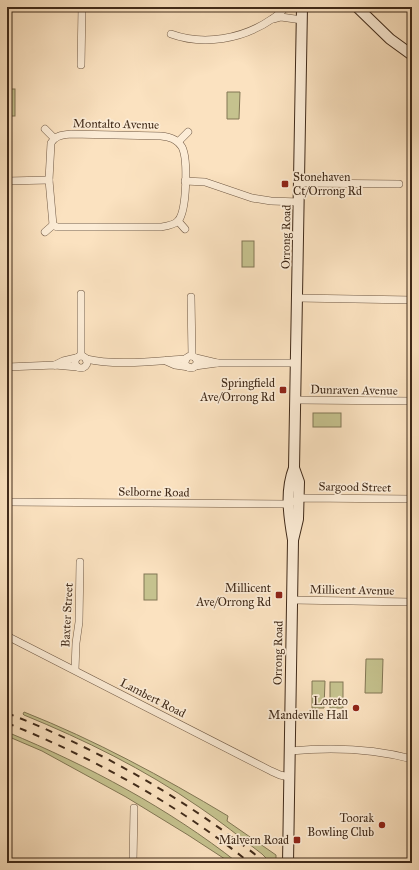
<svg xmlns="http://www.w3.org/2000/svg" width="419" height="870" viewBox="0 0 419 870" font-family="'IM FELL Great Primer',serif">
<style>
.green{fill:#c5c28e;stroke:#827654}
.lines{fill:none;stroke-linecap:round;stroke-linejoin:round}
.street-casing{stroke:#6f5843;stroke-width:8}
.secondary-casing{stroke:#402a19;stroke-width:12}
.street{stroke:#fcecd6;stroke-width:7}
.secondary{stroke:#fcecd6;stroke-width:10}
.rail{stroke:#402a19;stroke-width:2;stroke-dasharray:7 7;stroke-linecap:butt}
.poi-dot{fill:#8f2418;stroke:#fcecd6;stroke-width:1.5}
.labels{text-anchor:middle;dominant-baseline:central;stroke-width:3.5;stroke-linejoin:round;paint-order:stroke}
.street-label{font-size:12px;fill:#402a19;stroke:#fcecd6}
.poi-label{font-size:12px;fill:#402a19;stroke:#fcecd6;text-anchor:end}
</style>
<rect width="100%" height="100%" fill="#fbe2c0"/>
<filter id="stains"><feTurbulence type="fractalNoise" baseFrequency=".005" numOctaves="4"/><feColorMatrix values="0 0 0 0 .2 0 0 0 0 .09 0 0 0 0 .02 0 0 0 .5 -.17"/></filter>
<radialGradient id="worn" r=".72"><stop offset=".6" stop-color="#630" stop-opacity="0"/><stop offset="1" stop-color="#630" stop-opacity=".3"/></radialGradient>
<!-- green -->
<g class="green">
<rect x="7" y="89" width="8" height="27"/>
<path d="M227 92H240L239 119H227Z"/>
<rect x="242" y="241" width="12" height="26"/>
<rect x="313" y="413" width="28" height="14"/>
<rect x="144" y="574" width="13" height="26"/>
<path d="M366 659H383L382 693H365Z"/>
<path d="M312 681H325L324 708H312Z"/>
<rect x="330" y="682" width="13" height="26"/>
<path d="M24 712C95 740 163 777 228 816L227 821 276 855V863H271L262 854C241 838 220 821 199 807 144 769 85 740 24 715L23 714Z"/>
<path d="M7 732C89 766 168 808 238 863H231L188 835 126 797 42 751 7 736Z"/>
</g>
<g class="lines">
<!-- street casing -->
<g class="street-casing">
<g id="street">
<path d="M274 19 281 17 302 20"/>
<path d="M171 34C204 46 243 39 272 19 277 16 282 11 286 7"/>
<path d="M81 65 82 7"/>
<path d="M45 129 54 138"/>
<path d="M71 134 161 136C170 137 177 139 182 147 188 159 187 211 178 221 174 225 167 226 161 227H57L53 225 49 180 51 143C56 135 62 135 71 134Z"/>
<path d="M178 142 188 132"/>
<path d="M7 181 49 180"/>
<path d="M185 181 205 182 252 198 271 201 299 202"/>
<path d="M299 183 399 184"/>
<path d="M178 221 185 229"/>
<path d="M45 232 53 225"/>
<path d="M81 294V356"/>
<path d="M191 297 192 356"/>
<path d="M297 298 412 300"/>
<circle cx="81" cy="362" r="6"/>
<circle cx="191" cy="362" r="6"/>
<path d="M196 358 217 363"/>
<path d="M86 359C116 366 155 361 186 359"/>
<path d="M166 361 175 365 189 367"/>
<path d="M55 365 63 361 76 358"/>
<path d="M195 366 217 363H296"/>
<path d="M7 367 55 365 77 367"/>
<path d="M296 400 412 401"/>
<path d="M7 502 286 504 303 498 412 499"/>
<path d="M292 600 412 602"/>
<path d="M7 636 271 771 280 775 289 777"/>
<path d="M75 670 76 643 79 622 80 562"/>
<path d="M290 751C331 747 371 748 412 759"/>
<path d="M133 863 134 808"/>
</g>
</g>
<!-- secondary casing -->
<g class="secondary-casing">
<g id="secondary">
<path d="M357 7 390 39 412 55"/>
<path d="M293 540 298 519 299 482 294 468 302 7"/>
<path d="M288 863 293 540C289 517 285 491 294 468"/>
</g>
</g>
<!-- street -->
<use href="#street" class="street"/>
<!-- secondary -->
<use href="#secondary" class="secondary"/>
<!-- rail -->
<g class="rail">
<path d="M7 713C101 750 187 800 266 863"/>
<path d="M7 723C94 758 177 804 250 863"/>
</g>
</g>
<!-- markers -->
<g class="poi-dot">
<rect x="281" y="180" width="8" height="8" rx="2"/>
<rect x="279" y="386" width="8" height="8" rx="2"/>
<rect x="275" y="591" width="8" height="8" rx="2"/>
<circle cx="356" cy="708" r="4"/>
<circle cx="382" cy="825" r="4"/>
<rect x="293" y="836" width="8" height="8" rx="2"/>
</g>
<g class="labels">
<!-- street labels -->
<g class="street-label">
<text transform="translate(116 124) rotate(1)">Montalto Avenue</text>
<text transform="translate(286 237) rotate(-89)">Orrong Road</text>
<text transform="translate(354 390) rotate(1)">Dunraven Avenue</text>
<text transform="translate(355 487) rotate(1)">Sargood Street</text>
<text transform="translate(154 492) rotate(1)">Selborne Road</text>
<text transform="translate(352 590) rotate(1)">Millicent Avenue</text>
<text transform="translate(67 615) rotate(-87)">Baxter Street</text>
<text transform="translate(278 653) rotate(-89)">Orrong Road</text>
<text transform="translate(153 698) rotate(27)">Lambert Road</text>
</g>
<!-- poi labels -->
<g class="poi-label">
<text x="293" y="177" text-anchor="start">Stonehaven<tspan x="293" dy="14">Ct/Orrong Rd</tspan></text>
<text x="275" y="383">Springfield<tspan x="275" dy="14">Ave/Orrong Rd</tspan></text>
<text x="271" y="588">Millicent<tspan x="271" dy="14">Ave/Orrong Rd</tspan></text>
<text x="348" y="701">Loreto<tspan x="348" dy="14">Mandeville Hall</tspan></text>
<text x="374" y="818">Toorak<tspan x="374" dy="14">Bowling Club</tspan></text>
<text x="289" y="840">Malvern Road</text>
</g>
</g>
<!-- margin -->
<rect width="419" height="870" fill="none" stroke="#fbe2c0" stroke-width="24"/>
<rect x="8" y="8" width="403" height="854" fill="none" stroke="#402a19" stroke-width="2"/>
<rect x="12" y="12" width="395" height="846" fill="none" stroke="#402a19"/>
<rect width="100%" height="100%" filter="url(#stains)"/>
<rect width="100%" height="100%" fill="url(#worn)"/>
</svg>
